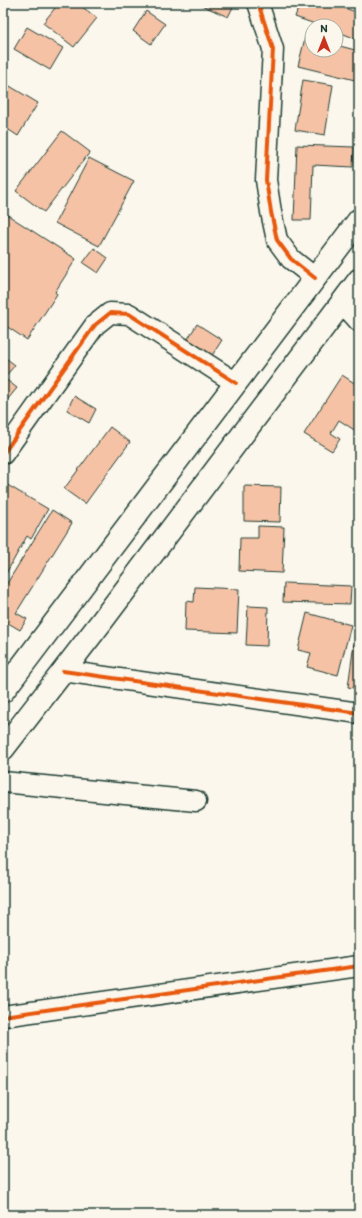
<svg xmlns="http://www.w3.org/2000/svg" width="362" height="1218" viewBox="0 0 362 1218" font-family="Itim,sans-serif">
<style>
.building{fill:#f5c2a5;stroke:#1f3d34}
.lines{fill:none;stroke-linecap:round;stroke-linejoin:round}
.minor-casing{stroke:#1f3d34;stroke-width:23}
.secondary-casing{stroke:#1f3d34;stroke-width:25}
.minor{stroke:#fbf7ec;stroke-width:20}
.secondary{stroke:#fbf7ec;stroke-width:22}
.cycleway-casing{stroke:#fbf7ec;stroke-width:6}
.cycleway{stroke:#e8590c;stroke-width:4}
</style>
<rect width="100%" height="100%" fill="#fbf7ec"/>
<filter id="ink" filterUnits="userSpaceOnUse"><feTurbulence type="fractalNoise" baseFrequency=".025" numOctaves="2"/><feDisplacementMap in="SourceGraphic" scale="8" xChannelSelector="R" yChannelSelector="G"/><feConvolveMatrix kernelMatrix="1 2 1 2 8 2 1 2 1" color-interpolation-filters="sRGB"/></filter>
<g filter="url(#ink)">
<!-- building -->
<g class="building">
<path d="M59 3H77L97 18 74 47 43 23Z"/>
<path d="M197 3H235L228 17Z"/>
<path d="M300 3H330L359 13V40L336 31V26H321L295 17Z"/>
<path d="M146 11 165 24 151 44 133 31Z"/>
<path d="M27 27 63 48 50 70 14 49Z"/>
<path d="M305 38 312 39V50H336V45L359 51V81L298 66Z"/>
<path d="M303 80 333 85 325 135 295 130Z"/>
<path d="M3 82 38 103 18 136 3 126Z"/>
<path d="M62 131 90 152 44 212 16 191Z"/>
<path d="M297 145 354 147 353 167 313 165 311 220H294Z"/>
<path d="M89 158 134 181 99 246 55 223Z"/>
<path d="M3 212 76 259 55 292 57 294 27 340 3 324Z"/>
<path d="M94 248 108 258 98 273 83 263Z"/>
<path d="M197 324 222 340 211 357 186 342Z"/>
<path d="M3 356 15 365 4 378 17 388 3 405Z"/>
<path d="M342 375 359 386V433L339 420 331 433 340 439 332 451 304 434Z"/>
<path d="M74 396 96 409 89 423 67 410Z"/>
<path d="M110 427 130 442 85 504 64 489Z"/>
<path d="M4 483 48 509 31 539 27 536 3 579Z"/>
<path d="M244 486 281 487 280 522 244 521Z"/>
<path d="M52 510 72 523 16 613 27 619 20 630 3 620V590Z"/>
<path d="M258 526 284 527 282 573 239 571 240 538H258Z"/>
<path d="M284 583 351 586 350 604 283 602Z"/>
<path d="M195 587 239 589 237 633 185 631 186 601 194 602Z"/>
<path d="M248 606 268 607 267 646 246 645Z"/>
<path d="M307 613 351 625 338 675 307 667 311 653 298 650Z"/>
<path d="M359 616V642H356Z"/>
<path d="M354 644H359V689L348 687Z"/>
</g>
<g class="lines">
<!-- minor casing -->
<g class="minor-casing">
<g id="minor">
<path d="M258 3 273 49 266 180 271 212 277 240 291 259 315 278"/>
<path d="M342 302 359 321"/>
<path d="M3 454 95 325 110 313 129 314 236 383"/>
<path d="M63 671 359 713"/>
<path d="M3 782 196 801"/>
<path d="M3 1016 359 966"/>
</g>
</g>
<!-- secondary casing -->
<g class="secondary-casing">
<g id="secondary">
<path d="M3 691 359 220"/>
<path d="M3 749 102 621 359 280"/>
</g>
</g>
<!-- minor -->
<use href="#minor" class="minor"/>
<!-- secondary -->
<use href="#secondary" class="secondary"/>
<!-- cycleway casing -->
<g class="cycleway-casing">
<g id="cycleway">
<path d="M258 3 273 49 266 180 271 212 277 240 291 259 315 278"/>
<path d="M3 454 95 325 110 313 129 314 236 383"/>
<path d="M63 671 359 713"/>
<path d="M3 1016 359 966"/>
</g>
</g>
<!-- cycleway -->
<use href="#cycleway" class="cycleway"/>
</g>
</g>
<!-- margin -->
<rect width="362" height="1218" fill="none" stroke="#fbf7ec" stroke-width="16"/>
<rect x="8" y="8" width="346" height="1202" fill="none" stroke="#1f3d34" stroke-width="1.5" filter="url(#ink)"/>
<!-- north arrow -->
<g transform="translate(324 38)"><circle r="19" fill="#fbf7ec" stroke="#a3ada2"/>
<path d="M0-3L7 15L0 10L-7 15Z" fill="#c8321e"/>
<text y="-6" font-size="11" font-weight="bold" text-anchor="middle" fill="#1f3d34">N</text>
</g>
</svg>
